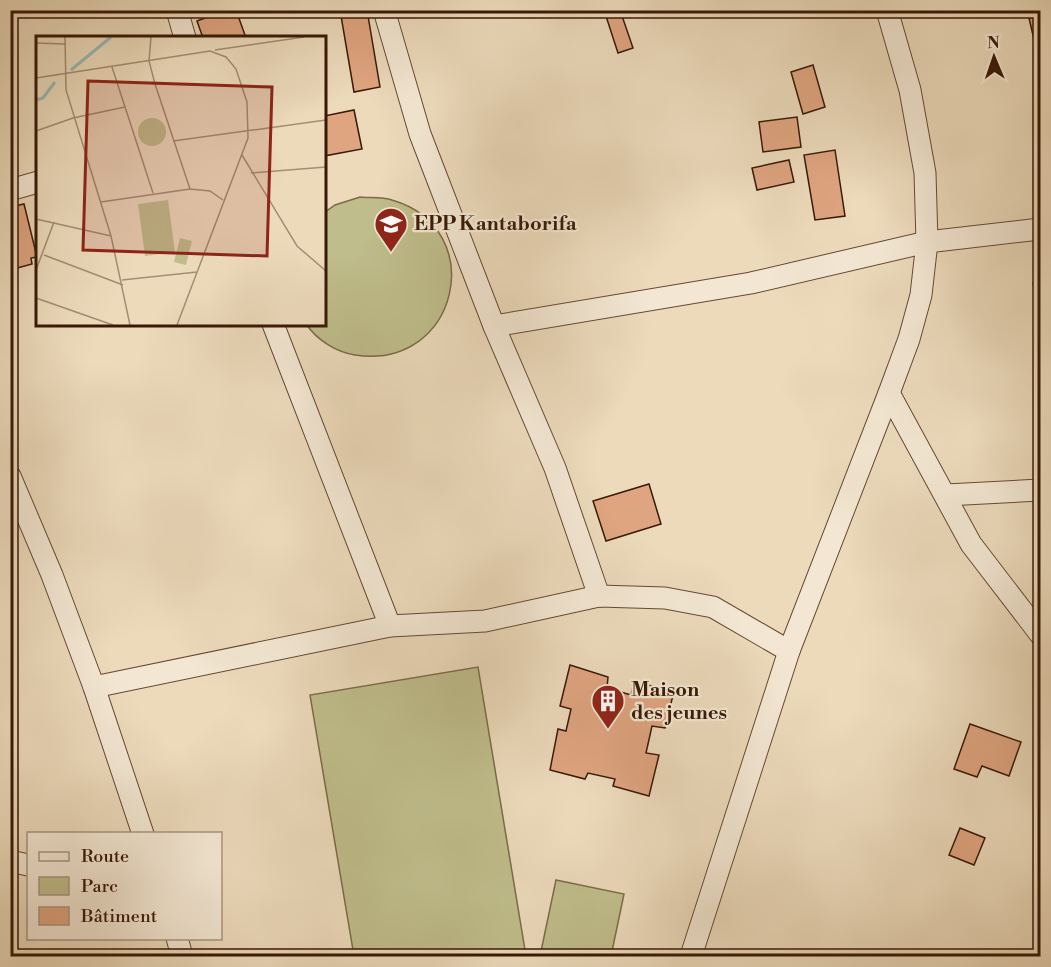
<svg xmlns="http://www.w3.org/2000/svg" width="1051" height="967" viewBox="0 0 1051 967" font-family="'Libre Bodoni',serif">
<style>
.park{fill:#bfbd8b;stroke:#7c6b48;stroke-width:1.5}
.building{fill:#dfa580;stroke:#381906;stroke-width:1.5}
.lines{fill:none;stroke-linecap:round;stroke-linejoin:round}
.street-casing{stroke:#654933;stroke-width:23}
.street{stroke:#f3e7d3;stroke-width:21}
.labels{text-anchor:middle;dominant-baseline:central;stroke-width:4.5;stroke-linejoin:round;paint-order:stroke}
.poi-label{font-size:20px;font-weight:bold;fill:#381906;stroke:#f3e7d3;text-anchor:start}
.inset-river{fill:none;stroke:#99bab3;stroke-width:3}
.inset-road{fill:none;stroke:#a48d73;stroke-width:1.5}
.view{fill:#8f2418;fill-opacity:0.15;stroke:#8f2418;stroke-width:3}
.inset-edge{fill:none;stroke:#381906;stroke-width:3}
</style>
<rect width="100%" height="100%" fill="#ecdabb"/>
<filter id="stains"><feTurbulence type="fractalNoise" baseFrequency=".00333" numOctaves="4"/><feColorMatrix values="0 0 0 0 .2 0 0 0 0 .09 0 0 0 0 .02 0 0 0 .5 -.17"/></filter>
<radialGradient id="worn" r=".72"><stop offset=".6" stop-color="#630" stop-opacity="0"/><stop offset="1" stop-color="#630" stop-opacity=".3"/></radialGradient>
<!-- park -->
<g class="park">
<path d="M360 197C370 198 383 197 392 200 491 229 458 371 355 355 336 352 317 340 306 324H324V213L335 205Z"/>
<path d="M478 667 526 956H354L310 695Z"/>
<path d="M556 880 624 894 611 956H540Z"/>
</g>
<!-- building -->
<g class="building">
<path d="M226 10H236L246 38H203L197 21Z"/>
<path d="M340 10H367L380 87 354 92Z"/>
<path d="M604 10H620L633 48 618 53Z"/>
<path d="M1040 16V65L1029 18Z"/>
<path d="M813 65 825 107 803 114 791 72Z"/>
<path d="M354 110 362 149 324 156V116Z"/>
<path d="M797 117 801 147 763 152 759 122Z"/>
<path d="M835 150 845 216 815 220 804 155Z"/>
<path d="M789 160 794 182 757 190 752 168Z"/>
<path d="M24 204 37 257 31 258 32 264 10 270V227L15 226 10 207Z"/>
<path d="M1040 281V316L1033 283Z"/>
<path d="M649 484 661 524 606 541 593 501Z"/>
<path d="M570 665 608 677 607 688 631 695 634 682 674 691 665 728 652 726 646 753 659 755 649 796 613 786 615 779 588 773 585 779 550 770 558 729 566 731 571 709 560 706Z"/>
<path d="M970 724 1021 742 1009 776 982 766 977 777 954 769Z"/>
<path d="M960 828 985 838 974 865 949 855Z"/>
</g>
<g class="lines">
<!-- street casing -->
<g class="street-casing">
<g id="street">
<path d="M177 10 185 38"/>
<path d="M384 10 420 134 494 326 555 468 599 596"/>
<path d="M10 190 38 182"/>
<path d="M273 324 390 626"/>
<path d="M494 326 751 283 927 242 1040 229"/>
<path d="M889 393 971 544 1040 634"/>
<path d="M10 476 52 575 94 687 143 834"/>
<path d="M946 495 1040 490"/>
<path d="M94 687 390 626 485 621 599 596 665 598 713 607 789 651"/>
<path d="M10 861 28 865"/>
<path d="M177 938 182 956"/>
<path d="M691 956 789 651 889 393 909 339 921 295 927 242 925 173 910 90 887 10"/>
</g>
</g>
<!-- street -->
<use href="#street" class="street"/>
</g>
<!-- icons -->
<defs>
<g id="school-pin" transform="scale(1.725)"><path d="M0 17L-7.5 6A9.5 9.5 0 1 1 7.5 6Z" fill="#8f2418" stroke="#f3e7d3"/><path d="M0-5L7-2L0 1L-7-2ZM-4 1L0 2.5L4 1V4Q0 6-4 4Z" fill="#fff"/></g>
<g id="building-pin" transform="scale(1.725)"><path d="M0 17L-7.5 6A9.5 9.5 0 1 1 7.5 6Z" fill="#8f2418" stroke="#f3e7d3"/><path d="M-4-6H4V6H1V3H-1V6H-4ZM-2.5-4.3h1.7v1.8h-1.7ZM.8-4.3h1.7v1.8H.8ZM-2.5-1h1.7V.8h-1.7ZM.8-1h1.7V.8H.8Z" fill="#fff"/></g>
</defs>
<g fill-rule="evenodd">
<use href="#school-pin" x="391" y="224"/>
<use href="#building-pin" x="608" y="701"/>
</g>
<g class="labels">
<!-- poi labels -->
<g class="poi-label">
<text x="414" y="224">EPP Kantaborifa</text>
<text x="631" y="690">Maison<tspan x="631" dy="23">des jeunes</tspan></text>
</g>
</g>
<!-- overview -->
<g transform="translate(36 36)">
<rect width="290" height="290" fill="#ecdabb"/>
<path d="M102 96a14 14 0 1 1 28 0a14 14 0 1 1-28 0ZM132 164 139 216 109 220 102 168ZM144 202 156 205 150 229 138 226Z" fill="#bfbd8b"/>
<path class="inset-river" d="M35 34 75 1M0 64 7 62 19 46"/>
<path class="inset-road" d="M29 1 30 54 75 200 94 289M115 1 113 25 119 48 154 153M0 7 29 8M179 14 268 1M76 31 117 157M0 42 174 15 190 21 200 33 211 66 212 102 141 289M0 95 37 82 89 71M137 105 290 84M206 119 261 210 290 235M215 137 290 131M65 166 154 153 174 155 187 164M0 183 75 200M8 219 87 249M0 234 18 186M86 244 161 236M0 262 77 289"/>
<path class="view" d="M52 45 236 51 231 220 47 214Z"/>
<rect width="290" height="290" class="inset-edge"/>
</g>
<!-- margin -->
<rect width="1051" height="967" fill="none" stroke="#ecdabb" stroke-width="36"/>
<rect x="12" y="12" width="1027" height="943" fill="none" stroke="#381906" stroke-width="3"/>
<rect x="18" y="18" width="1015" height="931" fill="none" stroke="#381906" stroke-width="1.5"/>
<!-- legend -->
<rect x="27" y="832" width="195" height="108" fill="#f3e7d3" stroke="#a89581" stroke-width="1.5"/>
<rect x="39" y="852" width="30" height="9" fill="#f3e7d3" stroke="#a89581" stroke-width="1.5"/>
<text x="81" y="862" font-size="18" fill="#381906">Route</text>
<rect x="39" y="877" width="30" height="18" fill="#bfbd8b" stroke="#a89581" stroke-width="1.5"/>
<text x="81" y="892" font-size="18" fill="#381906">Parc</text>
<rect x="39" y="907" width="30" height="18" fill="#dfa580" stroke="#a89581" stroke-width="1.5"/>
<text x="81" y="922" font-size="18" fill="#381906">Bâtiment</text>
<!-- north arrow -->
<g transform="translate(994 57) rotate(358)" stroke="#f3e7d3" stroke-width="4.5" paint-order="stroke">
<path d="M0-4.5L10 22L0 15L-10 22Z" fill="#381906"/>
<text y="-9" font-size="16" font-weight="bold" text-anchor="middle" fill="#381906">N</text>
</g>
<rect width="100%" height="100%" filter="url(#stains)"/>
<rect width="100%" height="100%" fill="url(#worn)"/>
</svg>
